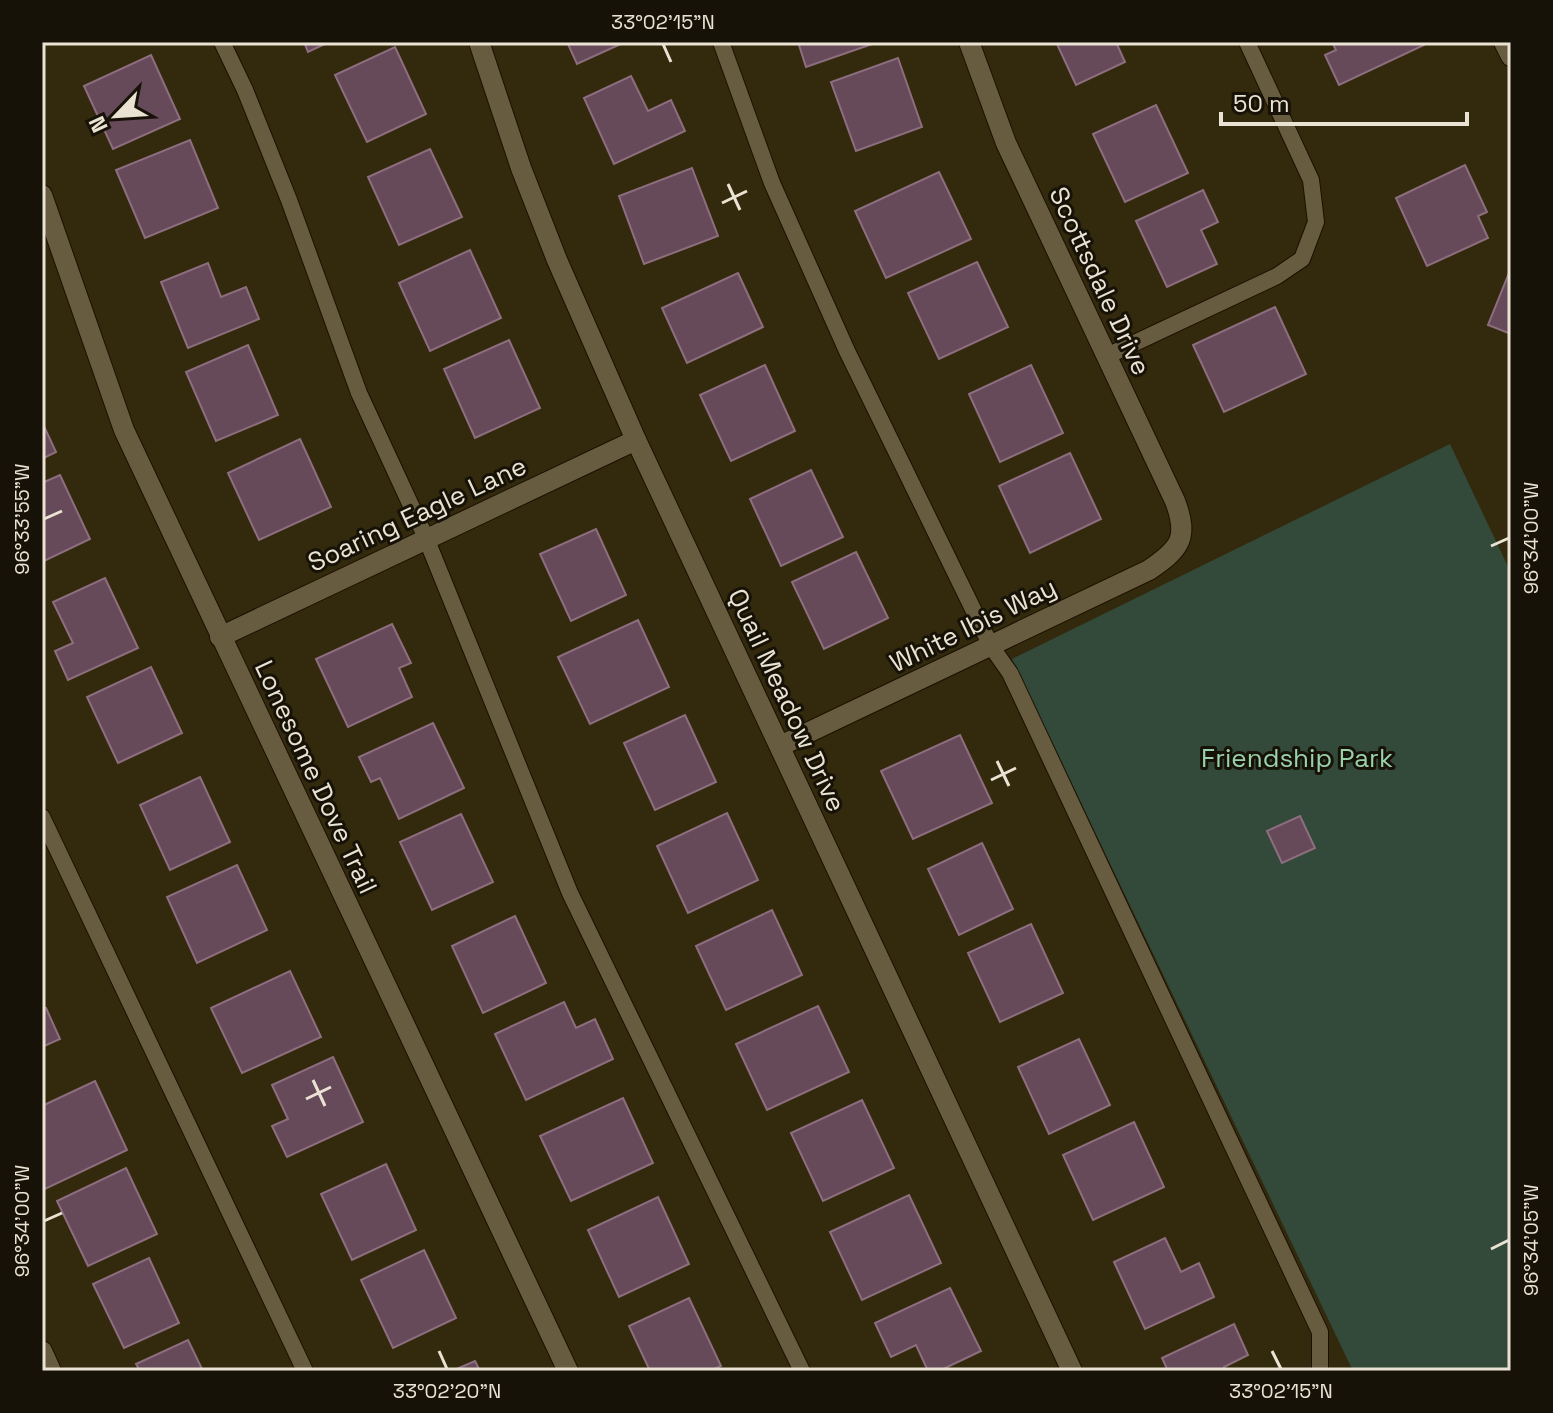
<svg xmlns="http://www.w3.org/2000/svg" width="1553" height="1413" viewBox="0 0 1553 1413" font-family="'Space Grotesk',sans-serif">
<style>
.green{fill:#334a3a}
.building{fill:#664a59;stroke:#8d6e7f;stroke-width:2}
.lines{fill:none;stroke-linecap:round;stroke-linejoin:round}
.service-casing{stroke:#1b1100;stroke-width:18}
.minor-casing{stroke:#1b1100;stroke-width:22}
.service{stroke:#685c40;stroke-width:16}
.minor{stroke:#685c40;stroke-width:20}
.ticks{fill:none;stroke:#eae3d3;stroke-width:3}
.labels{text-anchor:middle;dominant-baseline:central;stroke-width:6;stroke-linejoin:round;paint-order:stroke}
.street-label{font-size:26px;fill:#eae3d3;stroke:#171207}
.park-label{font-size:26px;fill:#98d1aa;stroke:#171207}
.neatline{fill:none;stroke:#eae3d3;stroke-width:3}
.ticks-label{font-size:20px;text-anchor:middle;fill:#eae3d3}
</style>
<rect width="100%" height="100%" fill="#33290d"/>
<!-- green -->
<path class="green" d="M1450 444 1511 573V1371H1353L1012 659Z"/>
<!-- building -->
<g class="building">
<path d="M304 42H329L308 52Z"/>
<path d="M567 42H625L577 64Z"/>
<path d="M798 42H878L806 67Z"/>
<path d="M1056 42H1116L1125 62 1076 85Z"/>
<path d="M1332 42H1423L1424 45 1339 85 1325 55 1336 50Z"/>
<path d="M395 47 426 114 367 142 335 75Z"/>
<path d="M151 55 180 119 113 149 84 86Z"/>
<path d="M898 58 922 127 856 151 831 82Z"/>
<path d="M631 76 648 111 671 100 685 131 614 164 584 98Z"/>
<path d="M1156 105 1188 173 1125 202 1093 134Z"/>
<path d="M190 140 218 208 145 238 116 170Z"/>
<path d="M430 149 462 217 399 245 368 177Z"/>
<path d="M1465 165 1487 212 1478 216 1488 238 1427 266 1396 198Z"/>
<path d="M692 168 718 236 644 264 619 196Z"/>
<path d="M939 172 971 239 886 278 855 211Z"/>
<path d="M1203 190 1218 222 1201 230 1217 264 1167 287 1136 221Z"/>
<path d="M470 250 501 318 430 351 399 283Z"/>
<path d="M977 262 1008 327 939 359 908 293Z"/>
<path d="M208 263 221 297 246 287 259 319 188 348 161 282Z"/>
<path d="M1511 268V334L1488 325Z"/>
<path d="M738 273 763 327 687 363 662 308Z"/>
<path d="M1275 307 1306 374 1224 412 1193 345Z"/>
<path d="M509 340 540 408 475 438 444 369Z"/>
<path d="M248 345 278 415 216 441 186 372Z"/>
<path d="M765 365 795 431 731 461 700 395Z"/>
<path d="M1031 365 1063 433 1000 462 969 394Z"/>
<path d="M42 422 56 452 42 459Z"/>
<path d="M300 439 331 507 259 540 228 473Z"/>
<path d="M1070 453 1101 519 1030 553 999 486Z"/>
<path d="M811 470 843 537 781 566 750 499Z"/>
<path d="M60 475 90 539 42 562V483Z"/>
<path d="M596 529 626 595 571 621 540 554Z"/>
<path d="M856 552 888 618 824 649 792 582Z"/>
<path d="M105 578 138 648 68 680 55 651 73 643 53 602Z"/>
<path d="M638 620 669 687 590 724 558 657Z"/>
<path d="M392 624 411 663 399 668 412 697 348 727 316 659Z"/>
<path d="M151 667 182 733 118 763 87 697Z"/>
<path d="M685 715 716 782 655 810 624 743Z"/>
<path d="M433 723 464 788 399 819 380 778 371 782 359 757Z"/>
<path d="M960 735 992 803 913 839 881 771Z"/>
<path d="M200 777 230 842 170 870 140 805Z"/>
<path d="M727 813 758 880 688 913 657 846Z"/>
<path d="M461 814 493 882 432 910 400 842Z"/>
<path d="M1300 816 1315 848 1282 863 1267 831Z"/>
<path d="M982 843 1013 909 959 935 928 869Z"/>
<path d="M237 865 267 930 197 963 167 897Z"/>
<path d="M772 910 802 975 726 1010 696 946Z"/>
<path d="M515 916 546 983 483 1013 452 946Z"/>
<path d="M1031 924 1063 993 1000 1022 968 953Z"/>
<path d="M290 971 321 1037 242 1073 211 1008Z"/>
<path d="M564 1002 576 1028 595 1019 613 1059 526 1100 495 1034Z"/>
<path d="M818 1006 849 1072 767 1110 736 1044Z"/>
<path d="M46 1008 60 1039 42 1047V1009Z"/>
<path d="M1079 1039 1110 1105 1049 1134 1018 1067Z"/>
<path d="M333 1057 363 1122 287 1157 272 1126 288 1119 272 1085Z"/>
<path d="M95 1081 127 1150 45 1189 42 1182V1106Z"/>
<path d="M623 1098 653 1163 571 1201 540 1136Z"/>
<path d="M862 1100 894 1168 823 1201 791 1133Z"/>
<path d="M1134 1122 1164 1187 1093 1220 1063 1155Z"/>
<path d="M386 1164 416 1230 352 1260 321 1194Z"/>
<path d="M126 1168 157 1234 88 1266 57 1201Z"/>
<path d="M909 1195 941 1263 862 1300 830 1232Z"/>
<path d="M658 1197 689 1264 619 1297 588 1230Z"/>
<path d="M1165 1238 1181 1272 1199 1263 1214 1297 1145 1329 1114 1262Z"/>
<path d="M424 1250 456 1318 393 1348 361 1280Z"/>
<path d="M149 1258 179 1323 124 1348 93 1284Z"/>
<path d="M950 1288 981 1351 939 1371H928L916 1345 891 1357 875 1323Z"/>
<path d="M689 1298 721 1366 710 1371H650L629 1326Z"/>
<path d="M1234 1324 1248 1355 1224 1367 1226 1371H1168L1162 1358Z"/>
<path d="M188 1340 203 1371H140L136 1364Z"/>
<path d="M475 1361 480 1371H452Z"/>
</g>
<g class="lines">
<!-- service casing -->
<g class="service-casing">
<g id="service">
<path d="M222 42 245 90 289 200 359 393 426 538 570 893 802 1371"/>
<path d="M721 42 772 183 847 351 991 646 1010 673 1320 1332V1371"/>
<path d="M1107 356 1277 276 1302 259 1316 222 1311 180 1247 42"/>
<path d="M42 817 305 1371"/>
</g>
</g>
<!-- minor casing -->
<g class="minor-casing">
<g id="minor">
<path d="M479 42 521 168 557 260 636 440 1072 1371"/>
<path d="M1504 42 1511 56"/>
<path d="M42 195 124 430 568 1371"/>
<path d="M220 637 636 440"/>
<path d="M780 746 1149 570C1180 549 1189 538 1175 501L1006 143 969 42"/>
<path d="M42 1351 51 1371"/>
</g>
</g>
<!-- service -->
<use href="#service" class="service"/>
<!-- minor -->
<use href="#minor" class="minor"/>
</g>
<!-- ticks -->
<path class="ticks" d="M663 44 671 62M728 184 740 210M722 203 747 191M44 519 62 511M1491 546 1509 538M997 761 1009 786M991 780 1016 768M313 1080 325 1106M306 1099 331 1087M44 1221 62 1213M1491 1249 1509 1240M439 1351 447 1369M1272 1351 1281 1369"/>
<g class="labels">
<!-- street labels -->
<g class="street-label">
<text transform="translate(1100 281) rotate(65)">Scottsdale Drive</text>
<text transform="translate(417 514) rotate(-25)">Soaring Eagle Lane</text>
<text transform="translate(973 625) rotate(-26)">White Ibis Way</text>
<text transform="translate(787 700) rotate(65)">Quail Meadow Drive</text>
<text transform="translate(316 777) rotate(65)">Lonesome Dove Trail</text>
</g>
<!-- park labels -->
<g class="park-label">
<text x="1297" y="758">Friendship Park</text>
</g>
</g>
<!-- border -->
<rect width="1553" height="1413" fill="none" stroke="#171207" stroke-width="88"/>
<!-- north arrow -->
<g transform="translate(116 116) rotate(245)" stroke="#171207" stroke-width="6" paint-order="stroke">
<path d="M0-6L14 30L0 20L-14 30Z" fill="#eae3d3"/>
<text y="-12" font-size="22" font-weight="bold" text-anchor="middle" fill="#eae3d3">N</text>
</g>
<!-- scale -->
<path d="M1221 112v12h246v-12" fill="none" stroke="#eae3d3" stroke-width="4"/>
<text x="1233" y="112" font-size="24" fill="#eae3d3" stroke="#171207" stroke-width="6" paint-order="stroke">50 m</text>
<rect x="44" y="44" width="1465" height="1325" class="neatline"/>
<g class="ticks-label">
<text x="663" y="29">33°02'15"N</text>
<text transform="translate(22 519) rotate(-90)" y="7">96°33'55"W</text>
<text transform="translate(1531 538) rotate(-90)" y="7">96°34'00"W</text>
<text transform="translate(22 1221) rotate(-90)" y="7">96°34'00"W</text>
<text transform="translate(1531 1240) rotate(-90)" y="7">96°34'05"W</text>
<text x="447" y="1398">33°02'20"N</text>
<text x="1281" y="1398">33°02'15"N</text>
</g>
</svg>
